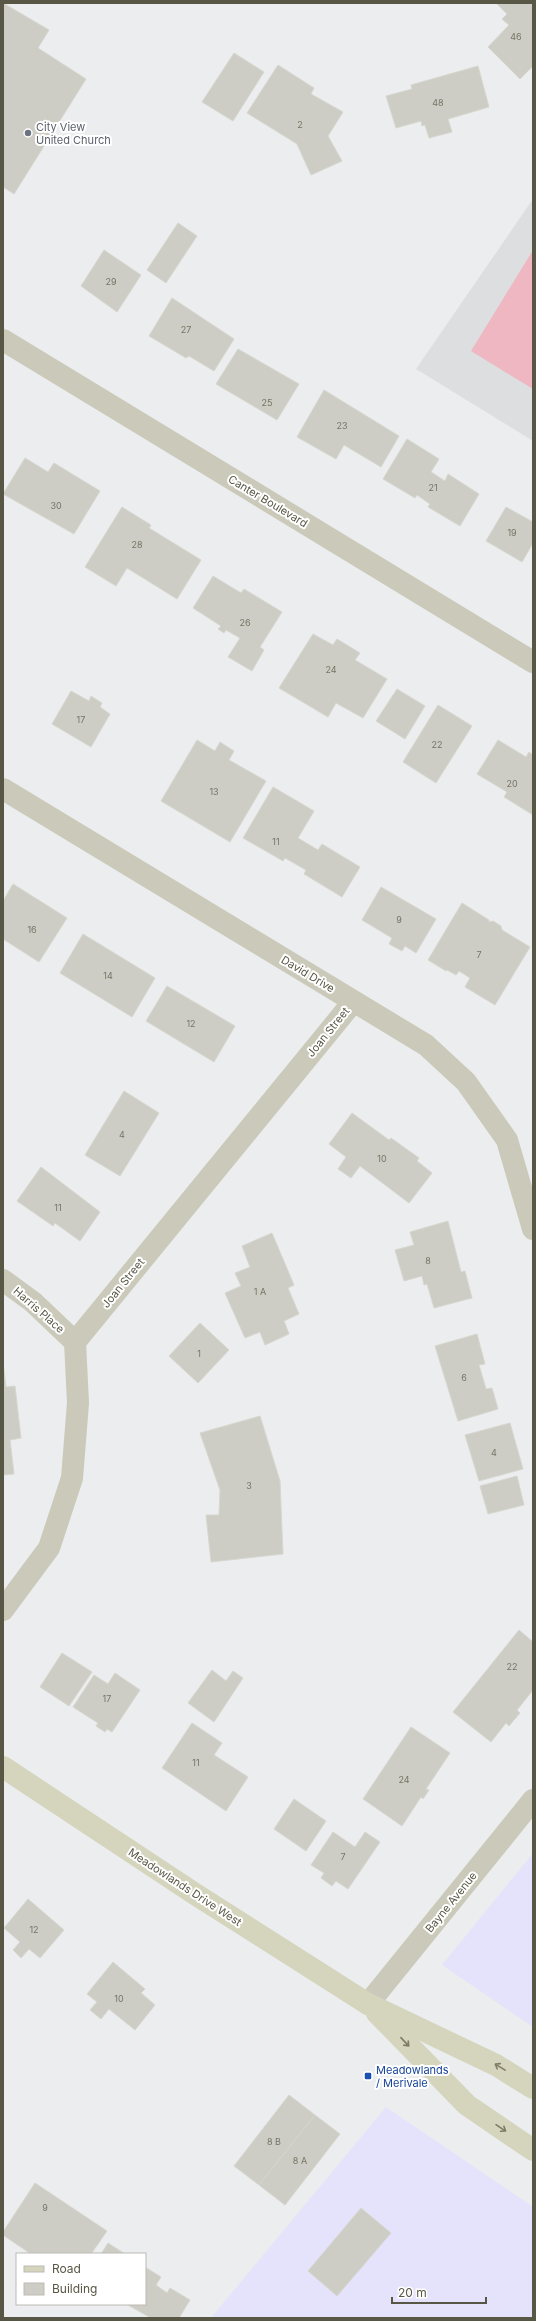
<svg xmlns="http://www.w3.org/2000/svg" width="536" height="2321" viewBox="0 0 536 2321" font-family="Inter,sans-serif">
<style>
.commercial{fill:#e5e2fb}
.education{fill:#dddedf}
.pitch{fill:#eeb7c2}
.building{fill:#cdcdc5;stroke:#d6d7cf}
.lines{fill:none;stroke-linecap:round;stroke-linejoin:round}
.minor{stroke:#cbc9b9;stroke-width:22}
.secondary{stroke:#d5d4bd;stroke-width:22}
.oneway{stroke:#7e7c68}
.worship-dot{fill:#6b7280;stroke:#fff;stroke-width:1.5}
.transit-dot{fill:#1a4fb4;stroke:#fff;stroke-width:1.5}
.labels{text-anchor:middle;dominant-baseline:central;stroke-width:4;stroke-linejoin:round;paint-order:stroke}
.number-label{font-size:9px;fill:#757464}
.worship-label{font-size:11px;fill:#5b616d;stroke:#fff;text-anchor:start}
.street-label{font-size:11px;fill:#585644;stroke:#fff}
.transit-label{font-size:11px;fill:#164399;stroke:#fff;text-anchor:start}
</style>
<rect width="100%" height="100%" fill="#ebedee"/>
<!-- commercial -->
<g class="commercial">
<path d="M533 1853V2027L442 1965Z"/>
<path d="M386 2107 533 2207V2318H211Z"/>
</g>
<!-- education -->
<path class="education" d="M533 199V441L416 369Z"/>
<!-- pitch -->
<path class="pitch" d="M533 250V389L471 351Z"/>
<!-- building -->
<g class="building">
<path d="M3 3 49 30 38 48 86 79 14 194 3 187Z"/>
<path d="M496 3H533V66L520 79 488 47 509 25 502 19 507 14Z"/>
<path d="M234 53 264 72 233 121 202 102Z"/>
<path d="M278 65 314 88 311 94 343 112 328 136 342 161 311 175 297 144 247 113Z"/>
<path d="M478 66 489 107 448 119 452 132 429 138 425 125 422 126 421 121 396 128 386 96 412 89 411 85Z"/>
<path d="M178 223 197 236 166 283 147 270Z"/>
<path d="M104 250 141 275 117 312 81 286Z"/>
<path d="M172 298 234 339 214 371 189 356 186 358 149 336Z"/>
<path d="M238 349 299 384 277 420 216 384Z"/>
<path d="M324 390 399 436 381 467 344 445 336 459 297 437Z"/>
<path d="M407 439 439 459 431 472 445 481 448 474 479 494 460 526 428 507 430 504 417 495 415 498 383 479Z"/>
<path d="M25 458 48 472 54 463 100 491 74 534 3 494Z"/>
<path d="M122 507 151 525 149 528 201 560 177 599 127 568 116 586 85 567Z"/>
<path d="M506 507 533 522V543L522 562 486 541Z"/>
<path d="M213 576 241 593 244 589 282 612 260 647 264 650 252 671 228 657 240 638 226 630 224 633 218 629 221 626 193 608Z"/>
<path d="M313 634 333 645 337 639 360 653 355 660 387 679 363 718 336 703 328 717 279 688Z"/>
<path d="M397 689 425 706 405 739 376 721Z"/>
<path d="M71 691 89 701 91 696 102 703 100 707 110 714 91 747 52 724Z"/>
<path d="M438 705 472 726 436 783 403 762Z"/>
<path d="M197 740 215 751 220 742 234 751 229 760 266 781 230 842 161 801Z"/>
<path d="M498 740 526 757 529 752 533 755V815L504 797 507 792 477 774Z"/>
<path d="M273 787 314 811 298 838 318 850 322 844 360 867 342 897 304 874 306 870 285 858 283 861 243 838Z"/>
<path d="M13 884 67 918 39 962 3 939V901Z"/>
<path d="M381 887 436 919 416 953 405 946 402 951 389 944 392 938 362 920Z"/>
<path d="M462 903 489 920V922L493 921 501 926 502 930 530 947 495 1005 465 987 470 978 459 971 456 975 447 970 446 971 428 960Z"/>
<path d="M83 934 155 978 132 1017 60 973Z"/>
<path d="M167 986 235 1026 214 1062 146 1021Z"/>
<path d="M124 1091 159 1113 120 1176 85 1155Z"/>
<path d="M352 1113 389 1140 391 1138 419 1158 417 1161 432 1173 409 1203 360 1166 351 1178 338 1169 346 1157 329 1144Z"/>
<path d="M41 1167 100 1212 80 1241 55 1223 53 1226 17 1201Z"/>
<path d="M448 1221 461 1272 465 1271 472 1298 434 1308 427 1284 424 1285 422 1276 404 1281 395 1250 414 1245 410 1232Z"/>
<path d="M272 1233 294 1285 288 1288 299 1314 284 1321 289 1334 265 1345 260 1332 245 1338 225 1293 241 1286 235 1273 250 1267 242 1246Z"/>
<path d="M200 1323 229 1350 198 1383 169 1356Z"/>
<path d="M477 1334 485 1364 479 1365 486 1389 492 1388 498 1409 458 1421 435 1346Z"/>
<path d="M3 1362 6 1387 15 1386 21 1438 10 1440 14 1474 3 1475Z"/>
<path d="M260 1416 280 1481 283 1554 211 1562 206 1515H219L220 1490 200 1433Z"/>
<path d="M510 1423 523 1469 479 1481 465 1435Z"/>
<path d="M517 1476 524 1505 488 1514 480 1486Z"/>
<path d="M519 1630 533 1642V1690L517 1710 520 1713 509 1726 506 1723 491 1742 453 1712Z"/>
<path d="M62 1653 92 1672 69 1706 40 1687Z"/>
<path d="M212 1670 226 1681 233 1671 243 1678 214 1722 188 1703Z"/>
<path d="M115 1673 140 1690 112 1732 107 1729 105 1732 96 1726 98 1723 73 1707 94 1675 108 1684Z"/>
<path d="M192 1723 222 1743 214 1755 248 1777 226 1811 162 1768Z"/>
<path d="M411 1727 450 1753 426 1789 429 1790 423 1799 421 1797 402 1826 363 1799Z"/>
<path d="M294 1799 326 1821 306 1851 274 1829Z"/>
<path d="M333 1832 355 1847 365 1832 380 1842 348 1889 336 1881 332 1886 321 1878 324 1873 311 1865Z"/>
<path d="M28 1899 64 1930 40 1958 29 1949 21 1958 13 1950 20 1942 4 1928Z"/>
<path d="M113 1962 145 1989 141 1993 155 2005 135 2030 109 2009 101 2019 90 2010 97 2002 87 1994Z"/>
<path d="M289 2095 315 2115 259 2185 234 2166Z"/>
<path d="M315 2115 340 2134 285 2205 259 2185Z"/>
<path d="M35 2183 107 2231 91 2254H31L3 2235V2232Z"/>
<path d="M361 2208 391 2233 337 2296 308 2271Z"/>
<path d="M108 2243 125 2254H101Z"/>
<path d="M145 2267 161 2277 156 2285 167 2293 170 2288 190 2300 179 2318H151L126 2304H145Z"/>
</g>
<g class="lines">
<!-- minor -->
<g class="minor">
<path d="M3 340 533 662"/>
<path d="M3 789 426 1045 466 1082 507 1140 533 1229"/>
<path d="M3 1280 33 1302 75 1342"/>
<path d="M3 1610 49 1548 72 1478 78 1403 75 1342 353 1002"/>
<path d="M368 2004 533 1800"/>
</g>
<!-- secondary -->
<g class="secondary">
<path d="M3 1767 195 1894 368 2004 496 2065 533 2088"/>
<path d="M377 2013 467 2105 533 2150"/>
</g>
</g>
<!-- one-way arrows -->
<defs><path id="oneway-shaft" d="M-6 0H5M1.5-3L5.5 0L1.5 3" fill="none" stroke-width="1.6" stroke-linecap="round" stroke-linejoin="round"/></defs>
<g class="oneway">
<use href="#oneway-shaft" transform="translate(405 2042) rotate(47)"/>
<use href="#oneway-shaft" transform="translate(500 2067) rotate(-149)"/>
<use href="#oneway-shaft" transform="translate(501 2128) rotate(34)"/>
</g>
<!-- markers -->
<circle class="worship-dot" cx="28" cy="133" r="4"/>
<rect class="transit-dot" x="364" y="2072" width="8" height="8" rx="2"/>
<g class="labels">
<!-- number labels -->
<g class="number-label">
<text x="516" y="36">46</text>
<text x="438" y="102">48</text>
<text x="300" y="124">2</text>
<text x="111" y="281">29</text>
<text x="186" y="329">27</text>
<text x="267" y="402">25</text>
<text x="342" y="425">23</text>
<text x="433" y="487">21</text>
<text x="56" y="505">30</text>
<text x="512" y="532">19</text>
<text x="137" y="544">28</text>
<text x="245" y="622">26</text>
<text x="331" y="669">24</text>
<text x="81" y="719">17</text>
<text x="437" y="744">22</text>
<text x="512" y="783">20</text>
<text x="214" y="791">13</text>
<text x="276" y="841">11</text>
<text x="399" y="919">9</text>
<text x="32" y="929">16</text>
<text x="479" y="954">7</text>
<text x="108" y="975">14</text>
<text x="191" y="1023">12</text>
<text x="122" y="1134">4</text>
<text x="382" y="1158">10</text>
<text x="58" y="1207">11</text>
<text x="428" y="1260">8</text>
<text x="260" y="1291">1 A</text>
<text x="199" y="1353">1</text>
<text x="464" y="1377">6</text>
<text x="494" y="1452">4</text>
<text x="249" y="1485">3</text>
<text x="512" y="1666">22</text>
<text x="107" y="1698">17</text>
<text x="196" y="1762">11</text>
<text x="404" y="1779">24</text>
<text x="343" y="1856">7</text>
<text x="34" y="1929">12</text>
<text x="119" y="1998">10</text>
<text x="274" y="2141">8 B</text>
<text x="300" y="2160">8 A</text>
<text x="45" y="2207">9</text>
</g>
<!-- worship labels -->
<g class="worship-label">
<text x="36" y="127">City View<tspan x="36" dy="13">United Church</tspan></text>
</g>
<!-- street labels -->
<g class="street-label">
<text transform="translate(268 501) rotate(31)">Canter Boulevard</text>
<text transform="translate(308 974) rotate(31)">David Drive</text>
<text transform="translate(328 1032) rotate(-51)">Joan Street</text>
<text transform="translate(123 1283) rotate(-51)">Joan Street</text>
<text transform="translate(39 1310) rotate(41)">Harris Place</text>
<text transform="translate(185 1887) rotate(33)">Meadowlands Drive West</text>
<text transform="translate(451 1902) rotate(-51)">Bayne Avenue</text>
</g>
<!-- transit labels -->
<g class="transit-label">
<text x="376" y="2070">Meadowlands<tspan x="376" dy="13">/ Merivale</tspan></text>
</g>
</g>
<!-- border -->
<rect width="536" height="2321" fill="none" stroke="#585644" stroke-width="8"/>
<!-- legend -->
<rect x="16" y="2253" width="130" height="52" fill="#ffffff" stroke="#bcbbb4"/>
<rect x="24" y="2266" width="20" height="6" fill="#d5d4bd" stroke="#bcbbb4"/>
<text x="52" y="2273" font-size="12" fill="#585644">Road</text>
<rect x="24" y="2283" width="20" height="12" fill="#cdcdc5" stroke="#bcbbb4"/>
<text x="52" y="2293" font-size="12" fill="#585644">Building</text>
<!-- scale -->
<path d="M392 2297v6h94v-6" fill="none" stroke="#585644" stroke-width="2"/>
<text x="398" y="2297" font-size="12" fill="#585644" stroke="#ffffff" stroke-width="3" paint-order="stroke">20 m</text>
</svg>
